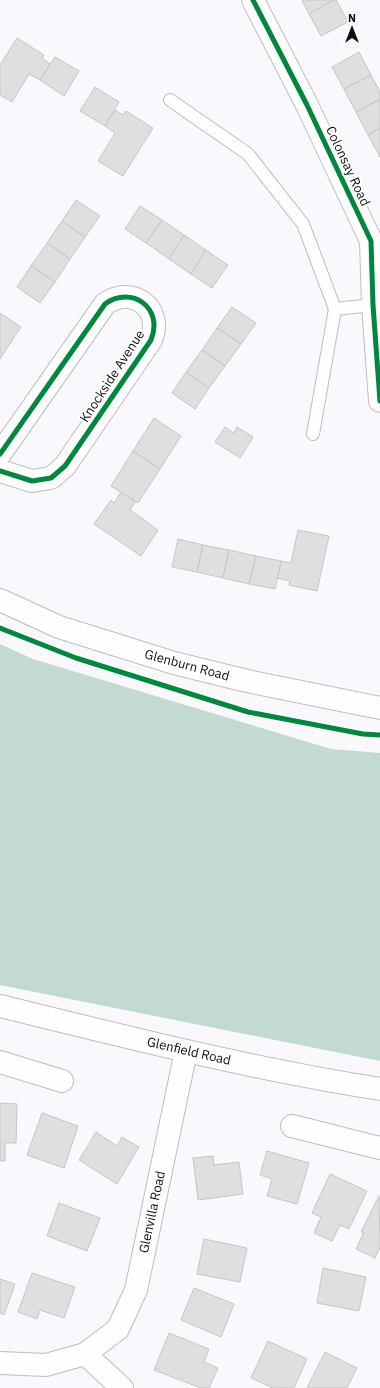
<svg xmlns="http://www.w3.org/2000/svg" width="380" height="1388" viewBox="0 0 380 1388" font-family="'IBM Plex Sans',sans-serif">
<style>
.forest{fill:#c3dad0}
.building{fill:#e0dee0;stroke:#c6c5c7}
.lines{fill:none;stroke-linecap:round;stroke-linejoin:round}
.service-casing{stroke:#bebec2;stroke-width:14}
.minor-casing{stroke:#bebec2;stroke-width:24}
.tertiary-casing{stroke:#bebec2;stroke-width:24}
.service{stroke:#fefeff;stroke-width:12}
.minor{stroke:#fefeff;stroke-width:22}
.tertiary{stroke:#fefeff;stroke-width:22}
.cycleway-casing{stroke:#fff;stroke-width:8}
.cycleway{stroke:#00873e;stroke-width:5}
.labels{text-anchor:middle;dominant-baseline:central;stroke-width:4;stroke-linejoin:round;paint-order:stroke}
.street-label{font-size:13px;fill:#0e0e11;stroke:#fff}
</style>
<rect width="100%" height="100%" fill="#f8f8fd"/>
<!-- forest -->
<path class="forest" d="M0 644 33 659 331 749 380 753V1061L0 985Z"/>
<!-- building -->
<g class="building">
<path d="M302 0H334L309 14Z"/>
<path d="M334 0H336L348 22 321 36 309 14Z"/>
<path d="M17 38 44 55 42 58 50 64 40 80 29 74 12 102 0 95V65Z"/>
<path d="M359 52 371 75 344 89 332 67Z"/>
<path d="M55 57 79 71 64 96 40 80Z"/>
<path d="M371 75 380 92V99L356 112 344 89Z"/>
<path d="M95 87 119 102 105 126 80 111Z"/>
<path d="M380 99V128L368 135 356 112Z"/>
<path d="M115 110 123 115 126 111 153 128 123 176 98 161 115 133 105 126Z"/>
<path d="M380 128V157L368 135Z"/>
<path d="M76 200 100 216 85 237 62 221Z"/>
<path d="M140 206 162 220 146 243 125 229Z"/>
<path d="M162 220 184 235 169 259 146 243Z"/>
<path d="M62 221 85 237 70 259 47 243Z"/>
<path d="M184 235 206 250 191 274 169 259Z"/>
<path d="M47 243 70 259 55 282 31 266Z"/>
<path d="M206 250 228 265 212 288 191 274Z"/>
<path d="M31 266 55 282 40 303 17 287Z"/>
<path d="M232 307 256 323 241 344 217 328Z"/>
<path d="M0 313 21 327 0 359Z"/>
<path d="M217 328 241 344 225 366 202 350Z"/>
<path d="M202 350 225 366 209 388 186 372Z"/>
<path d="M186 372 209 388 195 409 172 393Z"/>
<path d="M154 418 181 436 160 469 133 451Z"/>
<path d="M225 427 234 433 237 427 253 437 240 458 215 442Z"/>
<path d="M133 451 160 469 138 503 111 486Z"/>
<path d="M121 492 135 502 130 510 158 530 141 556 94 524 111 500 114 503Z"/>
<path d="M298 530 329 536 317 591 289 585 290 581 277 578 281 561 291 563Z"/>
<path d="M178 539 203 545 197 572 172 567Z"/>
<path d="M203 545 229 550 223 578 197 572Z"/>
<path d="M229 550 256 556 249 584 223 578Z"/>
<path d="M256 556 281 561 275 589 249 584Z"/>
<path d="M0 1103 17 1104 16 1143H5V1161H0Z"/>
<path d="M42 1113 78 1126 64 1168 27 1155Z"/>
<path d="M96 1132 117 1146 122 1137 139 1147 117 1184 79 1160Z"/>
<path d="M267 1151 309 1163 297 1204 267 1196 272 1179 260 1175Z"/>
<path d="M213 1156 214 1165 239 1162 243 1194 198 1200 193 1158Z"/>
<path d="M330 1174 367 1191 349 1229 340 1225 332 1241 314 1233 321 1217 312 1213Z"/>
<path d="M379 1196 380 1247 375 1258 356 1249 364 1232H361Z"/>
<path d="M59 1203 100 1218 87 1251 47 1236Z"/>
<path d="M204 1239 247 1248 240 1282 197 1274Z"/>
<path d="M323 1268 366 1277 359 1311 317 1303Z"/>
<path d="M32 1273 75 1287 64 1318 40 1310 37 1319 18 1312Z"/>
<path d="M0 1279 15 1284 4 1315 0 1313Z"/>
<path d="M194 1288 234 1304 221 1337 181 1320Z"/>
<path d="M169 1333 209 1349 204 1362 218 1368 209 1388H201L154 1370Z"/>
<path d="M268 1341 307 1359 294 1388H273L251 1378Z"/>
<path d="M325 1352 357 1368 347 1388H307Z"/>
</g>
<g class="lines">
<!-- service casing -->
<g class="service-casing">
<g id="service">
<path d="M170 100 248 154 303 224 335 309 313 434"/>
<path d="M335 309 373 305"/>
</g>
</g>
<!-- minor casing -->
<g class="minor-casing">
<g id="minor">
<path d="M253 0 307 105 371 241 373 305 380 401"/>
<path d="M0 454 105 304C132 285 164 308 151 340L65 466 51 478 32 481 0 471"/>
<path d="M0 1006C126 1037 252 1069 380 1089"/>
<path d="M0 1062 62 1081"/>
<path d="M292 1126 380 1148"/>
<path d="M85 1354 118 1329 136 1290 186 1051"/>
<path d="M0 1363 46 1365 85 1354 122 1388"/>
</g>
</g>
<!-- tertiary casing -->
<g class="tertiary-casing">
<path id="tertiary" d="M0 600 59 627 174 663 247 681 380 708"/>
</g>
<!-- service -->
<use href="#service" class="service"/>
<!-- minor -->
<use href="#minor" class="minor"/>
<!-- tertiary -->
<use href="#tertiary" class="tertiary"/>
<!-- cycleway casing -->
<g class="cycleway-casing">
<g id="cycleway">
<path d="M253 0 307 105 371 241 373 305 380 401"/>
<path d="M0 454 105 304C132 285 164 308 151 340L65 466 51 478 32 481 0 471"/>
<path d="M0 628 76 658 248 712 363 734 380 735"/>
</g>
</g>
<!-- cycleway -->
<use href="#cycleway" class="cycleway"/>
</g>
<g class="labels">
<!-- street labels -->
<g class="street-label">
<text transform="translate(348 166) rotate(65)">Colonsay Road</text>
<text transform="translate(112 376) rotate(-57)">Knockside Avenue</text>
<text transform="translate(187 665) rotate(15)">Glenburn Road</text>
<text transform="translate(189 1051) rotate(13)">Glenfield Road</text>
<text transform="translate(152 1212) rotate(-78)">Glenvilla Road</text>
</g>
</g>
<!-- north arrow -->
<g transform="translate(352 28)" stroke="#ffffff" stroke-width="3" paint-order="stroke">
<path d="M0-3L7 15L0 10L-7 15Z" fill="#0e0e11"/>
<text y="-6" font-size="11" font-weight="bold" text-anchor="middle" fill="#0e0e11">N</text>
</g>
</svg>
